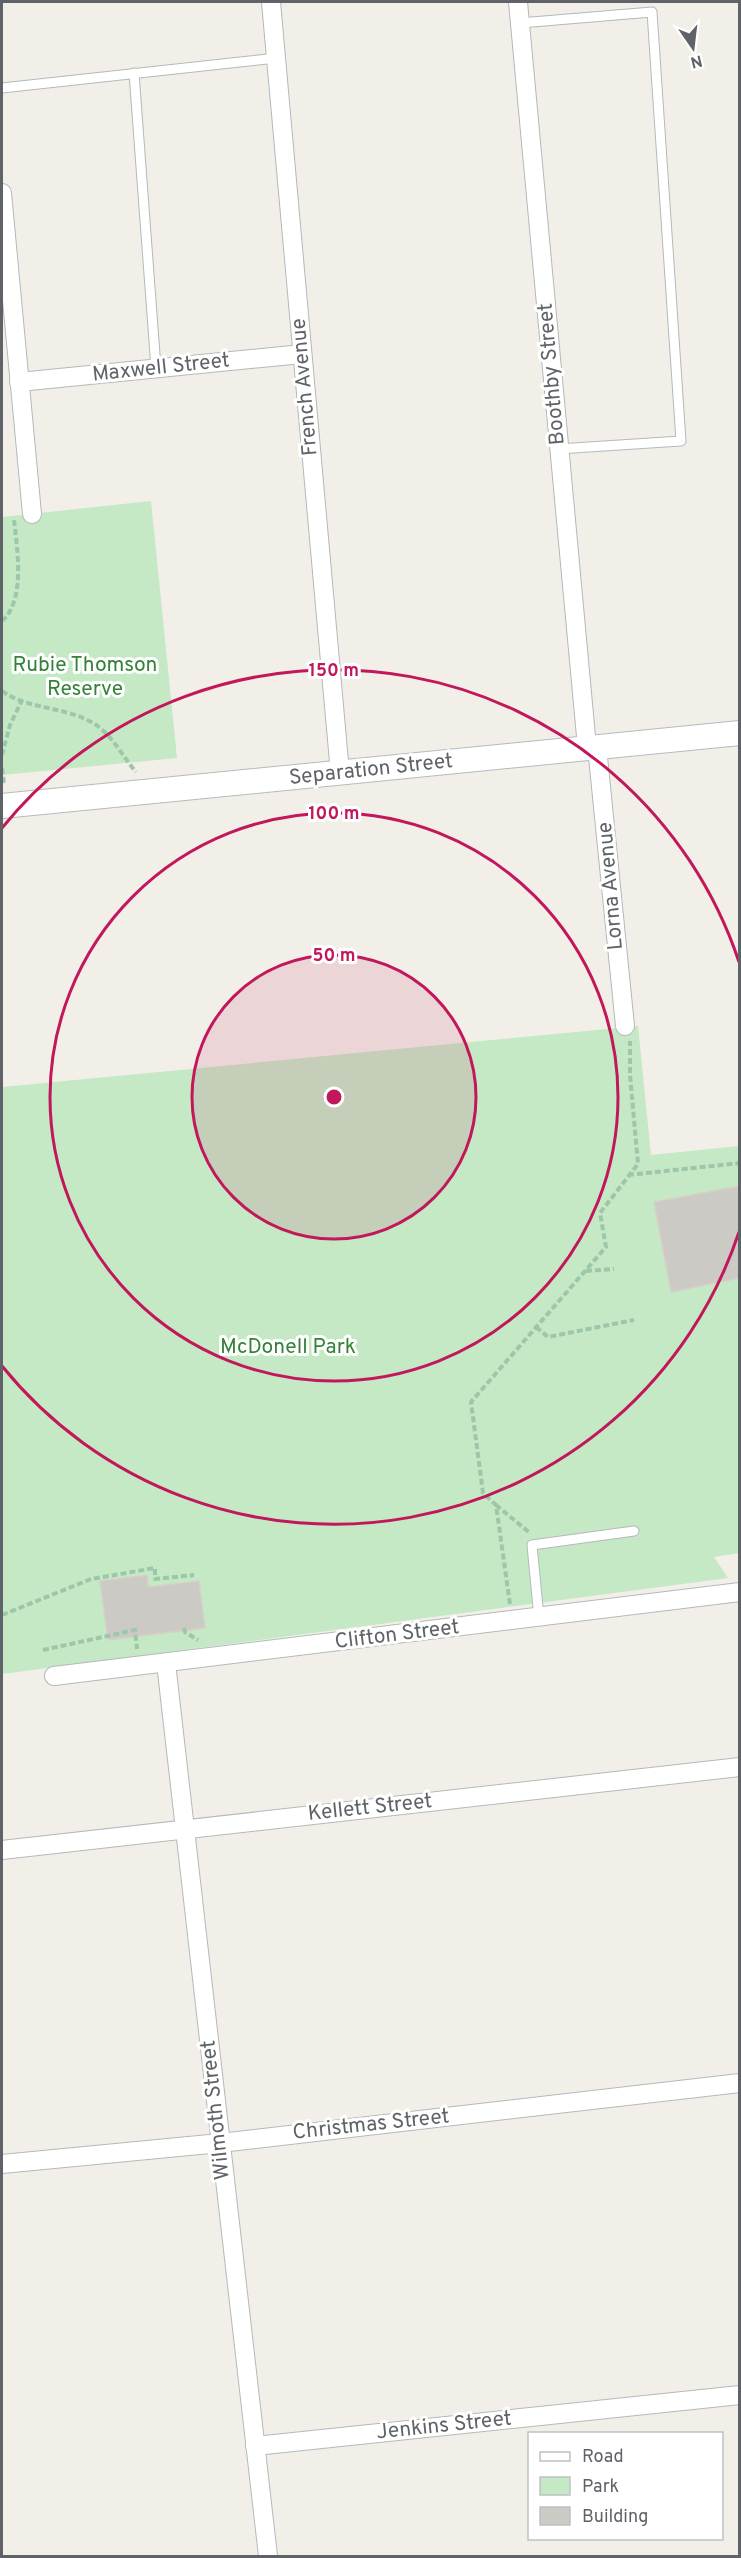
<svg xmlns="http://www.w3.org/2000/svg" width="741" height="2558" viewBox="0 0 741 2558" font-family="Overpass,sans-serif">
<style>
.green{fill:#c5e8c5}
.building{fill:#cccac5;stroke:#d6d1c6;stroke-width:1.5}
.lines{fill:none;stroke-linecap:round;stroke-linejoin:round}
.lane-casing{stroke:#b5b8bc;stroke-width:11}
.street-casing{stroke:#b5b8bc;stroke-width:20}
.secondary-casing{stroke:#b6babf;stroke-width:26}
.path{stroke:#9cc7a9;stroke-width:4;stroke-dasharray:6 3;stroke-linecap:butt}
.lane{stroke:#fff;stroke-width:9}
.street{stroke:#fff;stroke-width:18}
.secondary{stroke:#fff;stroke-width:24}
.ring{fill:none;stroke:#c2185b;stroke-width:3}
.labels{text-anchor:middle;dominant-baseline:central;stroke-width:6;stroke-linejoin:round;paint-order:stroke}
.street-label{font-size:21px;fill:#5f6368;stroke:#fff}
.park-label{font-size:21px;fill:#348238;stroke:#fff}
.centre{fill:#c2185b;stroke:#fff;stroke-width:3}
.ring-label{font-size:18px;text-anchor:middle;font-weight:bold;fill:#c2185b;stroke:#fff;stroke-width:6;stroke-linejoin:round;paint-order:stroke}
</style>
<rect width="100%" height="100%" fill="#f1efe8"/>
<!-- green -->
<g class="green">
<path d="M151 501 177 758 2 775V517Z"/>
<path d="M638 1026 651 1155 739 1146V1553L714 1557 728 1578 2 1674V1087Z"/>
</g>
<!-- building -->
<g class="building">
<path d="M740 1186V1278L671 1292 654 1202Z"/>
<path d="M147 1575 148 1587 199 1581 205 1628 108 1640 100 1581Z"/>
</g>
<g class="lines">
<!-- lane casing -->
<g class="lane-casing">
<g id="lane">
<path d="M520 23 652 12 681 441 558 449"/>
<path d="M134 73 156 368"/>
<path d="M2 88 276 58"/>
<path d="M539 1618 532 1545 634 1531"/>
</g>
</g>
<!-- street casing -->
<g class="street-casing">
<g id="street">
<path d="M271 2 340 773"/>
<path d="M518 2 587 747"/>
<path d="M2 193 32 514"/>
<path d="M19 382 302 354"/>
<path d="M597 747 625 1026"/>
<path d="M166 1663 268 2556"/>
<path d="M54 1676 740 1592"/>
<path d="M2 1850 740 1767"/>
<path d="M2 2164 220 2143 740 2083"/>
<path d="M255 2446 740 2395"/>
</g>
</g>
<!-- secondary casing -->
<g class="secondary-casing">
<path id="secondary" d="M2 806 740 733"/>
</g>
<!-- path -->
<g class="path">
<path d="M2 621C26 600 17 548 14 520"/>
<path d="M2 691C29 710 64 706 93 723 112 734 122 756 136 772"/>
<path d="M2 755 10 725 21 702"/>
<path d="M2 768 4 783"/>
<path d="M628 1175 740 1163"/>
<path d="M586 1271 614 1269"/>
<path d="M536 1327 548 1337 634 1320"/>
<path d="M496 1505 530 1533"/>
<path d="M510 1604 496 1505 483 1493 471 1402 606 1247 600 1213 638 1164 630 1075V1041"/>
<path d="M2 1615 91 1579 155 1568V1579L194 1575"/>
<path d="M184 1628 185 1632 198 1640"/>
<path d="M43 1650 135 1630 137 1649"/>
</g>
<!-- lane -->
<use href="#lane" class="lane"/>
<!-- street -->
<use href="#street" class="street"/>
<!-- secondary -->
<use href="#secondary" class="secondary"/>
</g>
<!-- distance rings -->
<circle cx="334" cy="1097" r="142" fill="#c2185b" fill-opacity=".12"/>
<g class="ring">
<circle cx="334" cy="1097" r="142"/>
<circle cx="334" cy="1097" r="284"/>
<path d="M739 1232A427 427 0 0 1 2 1366M2 828A427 427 0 0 1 739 962"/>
</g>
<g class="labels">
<!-- street labels -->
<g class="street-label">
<text transform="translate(161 368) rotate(-6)">Maxwell Street</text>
<text transform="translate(552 374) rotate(-95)">Boothby Street</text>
<text transform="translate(305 387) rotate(-95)">French Avenue</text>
<text transform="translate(371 770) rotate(-6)">Separation Street</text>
<text transform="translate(611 886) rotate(-95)">Lorna Avenue</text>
<text transform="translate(397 1635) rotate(-7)">Clifton Street</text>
<text transform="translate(370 1808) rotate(-6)">Kellett Street</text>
<text transform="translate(216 2110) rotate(-96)">Wilmoth Street</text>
<text transform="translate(371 2125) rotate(-6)">Christmas Street</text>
<text transform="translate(444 2426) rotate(-6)">Jenkins Street</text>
</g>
<!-- park labels -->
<g class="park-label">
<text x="85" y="665">Rubie Thomson<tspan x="85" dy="24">Reserve</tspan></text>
<text x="288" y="1347">McDonell Park</text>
</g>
</g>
<circle cx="334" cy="1097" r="9" class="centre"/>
<g class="ring-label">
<text x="334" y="676">150 m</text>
<text x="334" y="819">100 m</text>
<text x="334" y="961">50 m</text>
</g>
<!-- border -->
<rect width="741" height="2558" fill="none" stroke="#5f6368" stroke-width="6"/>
<!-- legend -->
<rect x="528" y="2432" width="195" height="108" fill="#ffffff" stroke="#bfc1c3" stroke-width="1.5"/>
<rect x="540" y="2452" width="30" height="9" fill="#ffffff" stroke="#bfc1c3" stroke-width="1.5"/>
<text x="582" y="2462" font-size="18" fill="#5f6368">Road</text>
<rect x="540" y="2477" width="30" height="18" fill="#c5e8c5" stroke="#bfc1c3" stroke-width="1.5"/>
<text x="582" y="2492" font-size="18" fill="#5f6368">Park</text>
<rect x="540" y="2507" width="30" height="18" fill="#cccac5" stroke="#bfc1c3" stroke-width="1.5"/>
<text x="582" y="2522" font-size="18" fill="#5f6368">Building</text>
<!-- north arrow -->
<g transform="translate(693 48) rotate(166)" stroke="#ffffff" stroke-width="4.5" paint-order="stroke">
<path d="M0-4.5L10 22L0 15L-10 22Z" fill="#5f6368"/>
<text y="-9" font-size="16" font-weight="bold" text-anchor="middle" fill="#5f6368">N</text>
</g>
</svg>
